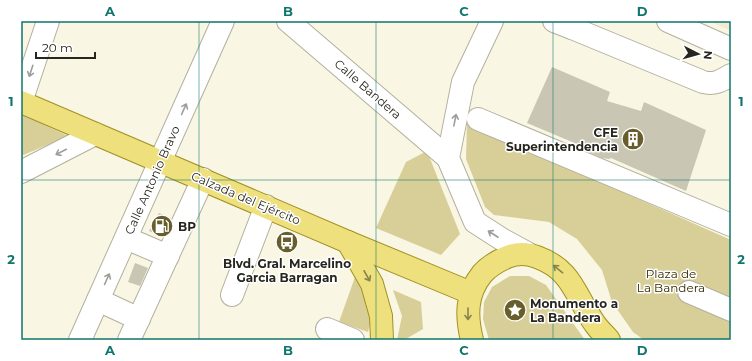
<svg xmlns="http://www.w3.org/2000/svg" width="752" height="361" viewBox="0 0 752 361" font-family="Montserrat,sans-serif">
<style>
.built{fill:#f0ebd1}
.green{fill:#d8ce97}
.building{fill:#c9c6b4}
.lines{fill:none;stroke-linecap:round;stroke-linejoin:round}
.minor-casing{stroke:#b3b09f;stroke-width:24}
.major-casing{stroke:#a29124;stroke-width:24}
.minor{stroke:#fff;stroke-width:22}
.major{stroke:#efe07e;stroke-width:22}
.oneway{stroke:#9d9d9a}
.oneway2{stroke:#8a824e}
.grid{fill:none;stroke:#0f766e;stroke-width:1;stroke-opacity:0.55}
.labels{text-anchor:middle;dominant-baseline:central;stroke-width:3;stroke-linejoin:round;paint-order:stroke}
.street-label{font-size:12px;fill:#26251e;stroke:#fff}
.poi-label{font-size:12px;font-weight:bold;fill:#26251e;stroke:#fff;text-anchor:start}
.park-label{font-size:12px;fill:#312900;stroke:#fff}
.neatline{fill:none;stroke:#0f766e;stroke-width:1.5}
.grid-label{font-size:13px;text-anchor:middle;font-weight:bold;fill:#0f766e}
</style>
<rect width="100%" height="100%" fill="#f9f6e3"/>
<!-- built -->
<path class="built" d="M709 21H731V24L729 30Z"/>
<!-- green -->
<g class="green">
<path d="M23 115 68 136 21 156V120Z"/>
<path d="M467 123 731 240V340H644L633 332 612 302 602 270 577 239 549 222 494 215 485 207 466 159Z"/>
<path d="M427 151 460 234 441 255 376 228 406 162Z"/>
<path d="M510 276H529L546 285 585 340H489L483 319 484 302 492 287Z"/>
<path d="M355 277 363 287 371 319 368 332 339 322Z"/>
<path d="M393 290 421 302 423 329 404 340H397L402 316Z"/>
</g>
<!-- building -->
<g class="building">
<path d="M552 67 610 92 607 101 641 111 644 102 706 130 686 191 611 158 609 159 602 158 591 153 584 147 527 123Z"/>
<path d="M159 213 171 218 163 237 149 231Z"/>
<path d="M135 263 148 268 140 286 128 282Z"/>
</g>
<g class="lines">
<!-- minor casing -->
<g class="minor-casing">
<g id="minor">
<path d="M288 21 448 158"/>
<path d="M492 21 463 82 448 158 475 222 503 240 527 253"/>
<path d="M554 21 572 28"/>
<path d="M576 21 572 28 703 82C714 85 721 81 731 75"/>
<path d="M668 21 731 49"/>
<path d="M21 102 48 21"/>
<path d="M478 119 731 225"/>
<path d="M21 172 95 134"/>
<path d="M126 238 168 256"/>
<path d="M689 292 731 310"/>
<path d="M232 295 266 206"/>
<path d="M98 300 139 319"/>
<path d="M327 329 353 340"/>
<path d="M80 340 223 21"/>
<path d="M129 340 203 179"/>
</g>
</g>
<!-- major casing -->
<g class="major-casing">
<g id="major">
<path d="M21 102 348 242 471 293"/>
<path d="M348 242 372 284 381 316 382 340"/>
<path d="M472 340C466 316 466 294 482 274 489 266 498 261 507 257 518 253 526 253 537 257 573 270 575 296 595 324 599 330 605 335 609 340"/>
</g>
</g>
<!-- minor -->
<use href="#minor" class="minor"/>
<!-- major -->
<use href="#major" class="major"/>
</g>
<!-- one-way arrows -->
<defs><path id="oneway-shaft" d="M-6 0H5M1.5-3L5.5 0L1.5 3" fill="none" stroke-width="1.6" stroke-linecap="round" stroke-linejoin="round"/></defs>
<g class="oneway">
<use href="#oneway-shaft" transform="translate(31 71) rotate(108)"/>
<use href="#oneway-shaft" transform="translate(184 109) rotate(-66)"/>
<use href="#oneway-shaft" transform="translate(455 120) rotate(-79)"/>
<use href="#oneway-shaft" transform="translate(61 152) rotate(153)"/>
<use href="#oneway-shaft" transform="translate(493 234) rotate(-147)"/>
<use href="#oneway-shaft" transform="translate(107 279) rotate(-66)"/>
</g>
<g class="oneway2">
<use href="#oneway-shaft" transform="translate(558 269) rotate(-141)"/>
<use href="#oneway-shaft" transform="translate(367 276) rotate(61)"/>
<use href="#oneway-shaft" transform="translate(468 314) rotate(90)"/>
</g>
<!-- grid -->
<path class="grid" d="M199 21V340M376 21V340M553 21V340M21 180H731"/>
<!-- icons -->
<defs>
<g id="building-disc" transform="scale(1.15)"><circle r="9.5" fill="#685e2b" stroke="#fff"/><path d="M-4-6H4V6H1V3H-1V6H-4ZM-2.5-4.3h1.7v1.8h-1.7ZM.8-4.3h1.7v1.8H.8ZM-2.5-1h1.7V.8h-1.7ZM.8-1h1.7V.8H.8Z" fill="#fff"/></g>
<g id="fuel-disc" transform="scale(1.15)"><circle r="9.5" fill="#685e2b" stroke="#fff"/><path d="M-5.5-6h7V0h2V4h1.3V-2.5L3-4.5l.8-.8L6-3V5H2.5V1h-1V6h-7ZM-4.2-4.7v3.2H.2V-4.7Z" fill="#fff"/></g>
<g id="bus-disc" transform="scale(1.15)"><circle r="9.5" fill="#685e2b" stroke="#fff"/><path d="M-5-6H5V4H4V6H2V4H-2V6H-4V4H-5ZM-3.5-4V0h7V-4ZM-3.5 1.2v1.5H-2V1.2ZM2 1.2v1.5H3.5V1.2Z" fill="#fff"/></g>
<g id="sight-disc" transform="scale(1.15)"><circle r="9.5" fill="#685e2b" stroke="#fff"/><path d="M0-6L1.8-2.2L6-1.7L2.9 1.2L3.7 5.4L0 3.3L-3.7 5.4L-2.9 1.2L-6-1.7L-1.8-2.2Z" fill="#fff"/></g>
</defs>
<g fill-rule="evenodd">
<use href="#building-disc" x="633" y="139"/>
<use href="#fuel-disc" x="162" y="226"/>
<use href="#bus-disc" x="287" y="242"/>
<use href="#sight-disc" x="515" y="310"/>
</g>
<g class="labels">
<!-- street labels -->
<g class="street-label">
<text transform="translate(368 89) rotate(41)">Calle Bandera</text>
<text transform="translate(152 180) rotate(-66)">Calle Antonio Bravo</text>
<text transform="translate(246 198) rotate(23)">Calzada del Ejército</text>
</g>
<!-- poi labels -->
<g class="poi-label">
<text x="618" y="132" text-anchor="end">CFE<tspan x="618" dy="14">Superintendencia</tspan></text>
<text x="178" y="226">BP</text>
<text x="287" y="263" text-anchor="middle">Blvd. Gral. Marcelino<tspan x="287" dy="14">Garcia Barragan</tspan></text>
<text x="530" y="303">Monumento a<tspan x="530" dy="14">La Bandera</tspan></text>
</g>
<!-- park labels -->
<g class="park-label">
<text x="671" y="273">Plaza de<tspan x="671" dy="14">La Bandera</tspan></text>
</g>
</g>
<!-- border -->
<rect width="752" height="361" fill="none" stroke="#ffffff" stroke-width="44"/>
<!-- north arrow -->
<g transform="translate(698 54) rotate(96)" stroke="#ffffff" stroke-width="3" paint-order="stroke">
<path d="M0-3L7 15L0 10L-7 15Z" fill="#26251e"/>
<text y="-6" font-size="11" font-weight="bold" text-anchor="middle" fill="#26251e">N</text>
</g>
<!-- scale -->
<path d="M36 52v6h59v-6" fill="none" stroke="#26251e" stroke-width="2"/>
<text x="42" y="52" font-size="12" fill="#26251e" stroke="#ffffff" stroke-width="3" paint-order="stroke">20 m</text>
<rect x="22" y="22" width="708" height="317" class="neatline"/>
<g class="grid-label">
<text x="110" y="16">A</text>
<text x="288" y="16">B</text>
<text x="464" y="16">C</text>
<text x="642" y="16">D</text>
<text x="11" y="106">1</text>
<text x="741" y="106">1</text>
<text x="11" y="264">2</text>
<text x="741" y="264">2</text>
<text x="110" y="355">A</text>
<text x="288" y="355">B</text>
<text x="464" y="355">C</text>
<text x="642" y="355">D</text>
</g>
</svg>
